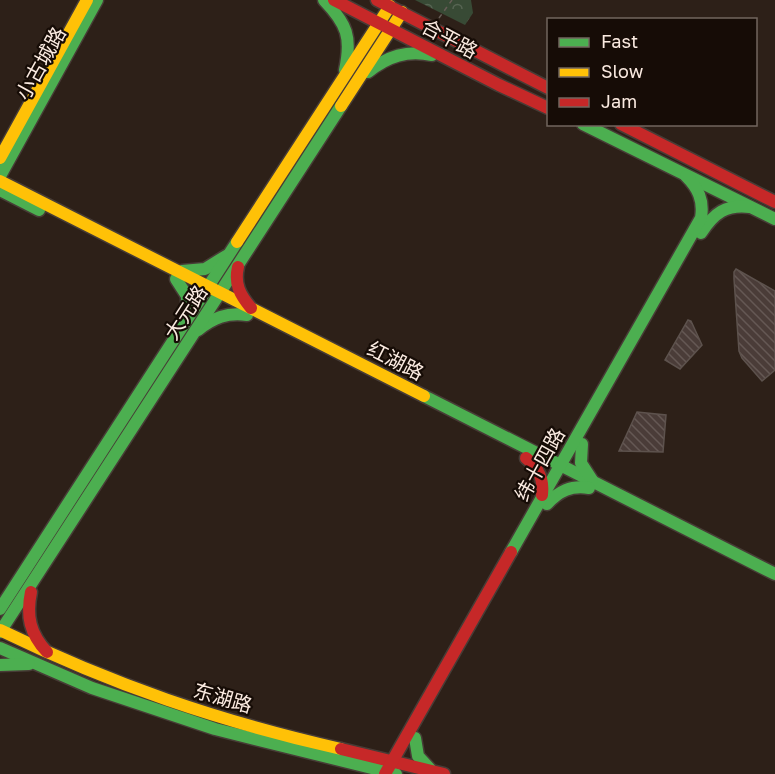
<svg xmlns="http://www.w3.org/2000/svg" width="775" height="774" viewBox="0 0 775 774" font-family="'Golos Text','Noto Sans SC',sans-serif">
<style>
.park{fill:url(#park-crowns)}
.building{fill:url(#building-back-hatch);stroke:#5d524d;stroke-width:1.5}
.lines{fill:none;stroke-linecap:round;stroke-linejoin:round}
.fast-casing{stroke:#473c36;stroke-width:15}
.slow-casing{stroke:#473c36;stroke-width:15}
.jam-casing{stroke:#473c36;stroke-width:15}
.path{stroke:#675d57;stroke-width:1.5;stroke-dasharray:4.5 4.5;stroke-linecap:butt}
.fast{stroke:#4caf50;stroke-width:12}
.slow{stroke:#ffc107;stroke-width:12}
.jam{stroke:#c62828;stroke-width:12}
.labels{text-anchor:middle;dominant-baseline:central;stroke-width:4.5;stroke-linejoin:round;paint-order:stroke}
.street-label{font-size:20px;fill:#fbebe1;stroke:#160c06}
</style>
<defs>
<pattern id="park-crowns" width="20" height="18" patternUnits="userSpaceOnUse" patternTransform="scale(1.5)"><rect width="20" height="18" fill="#384a35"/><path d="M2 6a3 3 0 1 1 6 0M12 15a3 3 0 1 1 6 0" fill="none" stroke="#566452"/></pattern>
<pattern id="building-back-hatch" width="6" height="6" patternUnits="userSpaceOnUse" patternTransform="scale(1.5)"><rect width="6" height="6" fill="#4a3c38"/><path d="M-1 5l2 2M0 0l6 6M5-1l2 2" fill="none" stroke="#655854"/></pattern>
</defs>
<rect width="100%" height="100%" fill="#2d2018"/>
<!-- park -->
<path class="park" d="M415 0H471L473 13 465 25Z"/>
<!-- building -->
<g class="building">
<path d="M736 269 775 291V370L762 381 742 358 739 351 734 279V272Z"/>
<path d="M688 320 691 321 702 345 680 369 665 360Z"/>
<path d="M637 412 666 415 663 452 619 451Z"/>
</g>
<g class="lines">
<!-- fast casing -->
<g class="fast-casing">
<g id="fast">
<path d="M324 0C347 24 352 37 345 70"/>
<path d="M368 72C388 56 407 50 432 55"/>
<path d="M583 124 775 219"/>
<path d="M0 176 97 0"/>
<path d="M0 190 39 210"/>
<path d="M701 233C714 213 726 204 750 207"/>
<path d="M182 271 205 269 226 256"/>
<path d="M176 279 187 296V317"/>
<path d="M198 330C213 318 227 312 247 315"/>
<path d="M424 396 775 574"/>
<path d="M582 444 581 463 592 480"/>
<path d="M547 504C559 491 571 485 589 488"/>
<path d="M511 552 701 218C704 200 698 188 686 176"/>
<path d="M0 609 237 242"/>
<path d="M0 632 341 106"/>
<path d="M0 648 92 688 215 729 396 774"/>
<path d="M0 665 29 664"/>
<path d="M415 738 418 756 430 769"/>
</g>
</g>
<!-- slow casing -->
<g class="slow-casing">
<g id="slow">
<path d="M341 106 402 12"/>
<path d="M0 158 87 0"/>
<path d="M0 181 424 396"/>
<path d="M237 242 390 6"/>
<path d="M0 630C113 685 218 721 341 749"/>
</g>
</g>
<!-- jam casing -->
<g class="jam-casing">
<g id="jam">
<path d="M334 0 499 85 548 108"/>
<path d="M377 0 548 88"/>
<path d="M621 124 775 202"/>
<path d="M238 267C234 284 240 295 251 308"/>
<path d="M526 458C539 468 544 479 542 495"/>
<path d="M31 592C26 616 30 634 47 652"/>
<path d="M341 749 444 774"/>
<path d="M385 774 511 552"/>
</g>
</g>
<!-- path -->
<path class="path" d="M439 18 452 0"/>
<!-- fast -->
<use href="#fast" class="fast"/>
<!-- slow -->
<use href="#slow" class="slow"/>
<!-- jam -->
<use href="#jam" class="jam"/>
</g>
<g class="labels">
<!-- street labels -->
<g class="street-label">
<text transform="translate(450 38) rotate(28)">合平路</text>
<text transform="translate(40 63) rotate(-61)">小古城路</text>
<text transform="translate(185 312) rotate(-57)">大元路</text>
<text transform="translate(396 360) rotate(27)">红湖路</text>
<text transform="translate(539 464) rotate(-61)">纬十四路</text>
<text transform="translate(223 697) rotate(16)">东湖路</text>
</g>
</g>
<!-- legend -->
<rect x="547" y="18" width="210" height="108" fill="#160c06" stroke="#72655e" stroke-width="1.5"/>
<rect x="559" y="38" width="30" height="9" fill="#4caf50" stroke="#72655e" stroke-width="1.5"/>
<text x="601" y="48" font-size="18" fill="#fbebe1">Fast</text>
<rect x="559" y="68" width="30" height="9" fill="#ffc107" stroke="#72655e" stroke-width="1.5"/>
<text x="601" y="78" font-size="18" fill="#fbebe1">Slow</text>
<rect x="559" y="98" width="30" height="9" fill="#c62828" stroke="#72655e" stroke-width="1.5"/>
<text x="601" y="108" font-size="18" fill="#fbebe1">Jam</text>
</svg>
